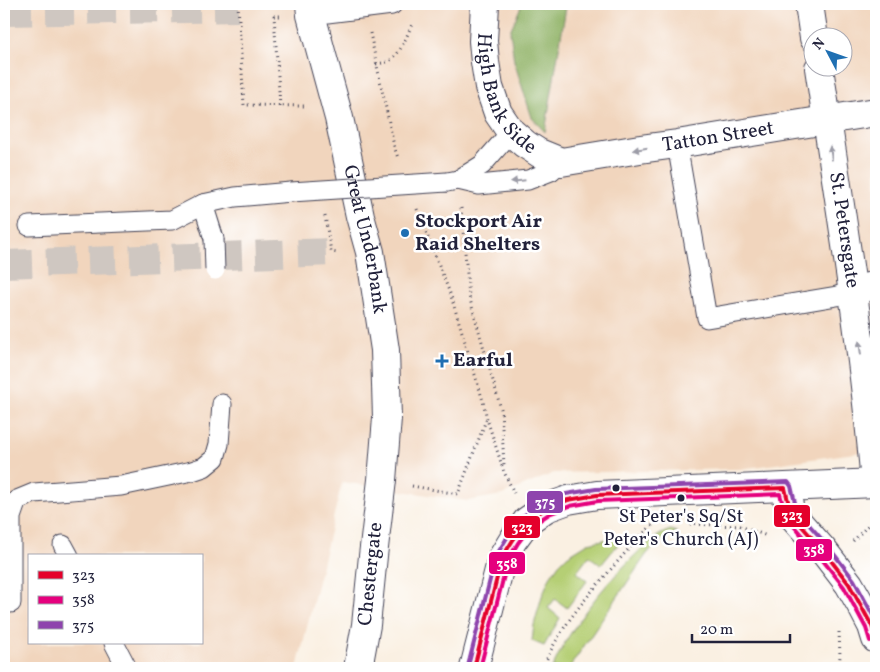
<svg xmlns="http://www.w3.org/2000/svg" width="880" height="672" viewBox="0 0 880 672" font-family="Vollkorn,serif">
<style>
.built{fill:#f1d5bd;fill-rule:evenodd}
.green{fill:#b5cf75;stroke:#6c7858}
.forest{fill:#90b266;stroke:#596a50}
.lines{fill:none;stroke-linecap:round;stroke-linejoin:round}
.street-tunnel{stroke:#cfc7c1;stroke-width:28;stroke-dasharray:28 14;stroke-linecap:butt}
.lane-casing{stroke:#424154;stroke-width:21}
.street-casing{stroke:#424154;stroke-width:30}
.path{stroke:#424154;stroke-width:3;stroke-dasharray:1 4;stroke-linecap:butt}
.lane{stroke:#fff;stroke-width:19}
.street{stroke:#fff;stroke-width:28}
.lane-bridge-casing{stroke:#424154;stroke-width:21;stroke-linecap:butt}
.lane-bridge{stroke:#fff;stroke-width:19}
.bus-1-casing{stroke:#fff;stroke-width:8}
.bus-2-casing{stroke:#fff;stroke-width:8}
.bus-3-casing{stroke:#fff;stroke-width:8}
.bus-1{stroke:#e4002b;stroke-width:4}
.bus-2{stroke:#e5007d;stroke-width:4}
.bus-3{stroke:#8e44ad;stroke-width:4}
.oneway{fill:#9c9ca7}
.poi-dot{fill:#1f6fb2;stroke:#fff;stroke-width:2}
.bus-dot{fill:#22223b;stroke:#fff;stroke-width:2}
.labels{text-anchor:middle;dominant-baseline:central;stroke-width:5;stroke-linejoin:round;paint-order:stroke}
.bus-label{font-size:19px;fill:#22223b;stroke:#fff}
.street-label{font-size:20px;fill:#22223b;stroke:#fff}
.poi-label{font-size:20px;font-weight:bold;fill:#22223b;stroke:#fff;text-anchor:start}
.line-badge{stroke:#fff;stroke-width:2}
.badge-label{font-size:14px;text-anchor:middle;font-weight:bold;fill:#fff}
</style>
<rect width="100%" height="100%" fill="#fff"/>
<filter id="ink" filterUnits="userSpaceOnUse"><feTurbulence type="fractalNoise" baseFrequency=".02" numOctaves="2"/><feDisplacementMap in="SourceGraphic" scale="10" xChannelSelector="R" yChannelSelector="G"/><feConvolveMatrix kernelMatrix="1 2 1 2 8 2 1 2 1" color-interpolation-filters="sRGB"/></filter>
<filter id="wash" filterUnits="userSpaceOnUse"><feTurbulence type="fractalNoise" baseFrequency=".0096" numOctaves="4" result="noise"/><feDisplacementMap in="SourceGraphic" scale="20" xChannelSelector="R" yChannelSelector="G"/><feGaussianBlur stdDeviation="1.12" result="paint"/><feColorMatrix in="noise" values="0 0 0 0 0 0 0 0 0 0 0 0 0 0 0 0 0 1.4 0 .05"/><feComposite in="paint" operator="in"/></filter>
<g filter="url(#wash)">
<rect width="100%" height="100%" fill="#faf0e2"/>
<!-- built -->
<path class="built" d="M4 4H876V450L740 469 554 473 502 495 468 501 342 482 297 668H4ZM812 38H842V68H812ZM29 556H201V643H29Z"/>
<!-- green -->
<g class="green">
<path d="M671 530 677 532C664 538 656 543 646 555L569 668H552C571 626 599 591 631 559 642 548 656 534 671 530Z"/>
<path d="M618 537 621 538 620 542 601 565 589 556 577 572 587 581 567 608 555 599 548 608 560 618 544 646 532 641 534 625 542 596 550 577 559 564 567 556 588 543Z"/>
</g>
<!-- forest -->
<path class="forest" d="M522 4H563L562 8 566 7 545 132 532 118 514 61 510 31Z"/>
</g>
<g filter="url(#ink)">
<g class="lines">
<!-- street-tunnel -->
<g class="street-tunnel">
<path d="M4 12 238 8"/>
<path d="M4 264 331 252"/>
</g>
<!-- lane casing -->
<g class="lane-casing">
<g id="lane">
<path d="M311 15 392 5"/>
<path d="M677 144 707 318 837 296 852 291"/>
<path d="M458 180 482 165 511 132"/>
<path d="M447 182 458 180 479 185 528 180 551 171 561 162"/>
<path d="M203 204 214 239"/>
<path d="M29 226 172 220 203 204 235 197 291 192"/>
<path d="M63 545 69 556"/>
<path d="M11 603V517L17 500 34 493 121 486 192 471 204 467 215 458 219 444 222 404"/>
<path d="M114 643 127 668"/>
</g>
</g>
<!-- street casing -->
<g class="street-casing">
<g id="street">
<path id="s1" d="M310 4 311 15 339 118 360 216 370 252 385 350 387 418 382 480 373 556 366 625 358 668"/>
<path id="s2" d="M485 4 483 41 485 62 489 87 498 113 511 132 525 144 539 153 561 162 640 149 677 144 876 112"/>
<path d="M809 4 814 38"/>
<path id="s3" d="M819 68C840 206 863 344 875 483"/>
<path d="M852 291 876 285"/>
<path d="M785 488 791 514 822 549 849 584 861 605 872 626 876 639"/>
<path d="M474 668 502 558 513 540 527 521 546 508 568 500 597 495 876 483"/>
</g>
</g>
<!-- path -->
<g class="path">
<path d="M238 4 244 105 304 106"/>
<path d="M370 33 394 146 398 158"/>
<path d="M376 64C381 63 385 63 389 61 401 54 407 35 413 22"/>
<path d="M280 106 274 16H280"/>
<path d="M461 208 469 296 501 409 504 466"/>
<path d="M417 209 451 296 483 401 487 419 504 472 514 493"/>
<path d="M325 216 331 252 338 253"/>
<path d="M412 486 458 494 486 420"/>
<path d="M690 524 740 526 767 536"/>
<path d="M853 541 875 518"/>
<path d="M543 668C557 631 587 596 613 567 626 552 638 537 653 525"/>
<path d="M839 668 840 656 839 632"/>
</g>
<!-- lane -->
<use href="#lane" class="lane"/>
<!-- street -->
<use href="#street" class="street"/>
<!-- lane-bridge casing -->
<g class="lane-bridge-casing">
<g id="lane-bridge">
<path d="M291 192 447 182"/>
<path d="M214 239 215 270"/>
</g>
</g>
<!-- lane-bridge -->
<use href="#lane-bridge" class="lane-bridge"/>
<!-- bus-1 casing -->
<g class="bus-1-casing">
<path id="bus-1" d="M474 668 502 558 513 540 527 521 546 508 568 500 597 495 785 488 791 514 822 549 849 584 872 626 876 639"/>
</g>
<!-- bus-2 casing -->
<g class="bus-2-casing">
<path id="bus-2" d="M480 668 508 560 518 543 531 526 549 514 570 506 598 501 780 494 786 517 817 553 844 587 866 628 870 641"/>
</g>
<!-- bus-3 casing -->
<g class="bus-3-casing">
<path id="bus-3" d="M468 666 496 556 508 536 523 516 543 503 566 494 596 489 788 482 791 486 797 511 827 545 854 580 876 621"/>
</g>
<!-- bus-1 -->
<use href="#bus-1" class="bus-1"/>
<!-- bus-2 -->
<use href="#bus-2" class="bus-2"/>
<!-- bus-3 -->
<use href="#bus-3" class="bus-3"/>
</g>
<!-- one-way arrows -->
<defs><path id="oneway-solid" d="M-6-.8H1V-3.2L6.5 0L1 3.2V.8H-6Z" transform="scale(1.25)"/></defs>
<g class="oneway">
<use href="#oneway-solid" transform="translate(640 149) rotate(171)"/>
<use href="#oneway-solid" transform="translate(831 153) rotate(-98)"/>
<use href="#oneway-solid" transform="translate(518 181) rotate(174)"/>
<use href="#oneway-solid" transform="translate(860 348) rotate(-98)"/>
</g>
</g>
<!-- markers -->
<g class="poi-dot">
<circle cx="405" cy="233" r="5"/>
<path d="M439.5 353.5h5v5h5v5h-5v5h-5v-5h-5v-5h5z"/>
</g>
<g class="bus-dot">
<circle cx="616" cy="488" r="4.5"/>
<circle cx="681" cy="498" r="4.5"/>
</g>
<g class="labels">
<!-- bus labels -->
<g class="bus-label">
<text x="681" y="517">St Peter's Sq/St<tspan x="681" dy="23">Peter's Church (AJ)</tspan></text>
</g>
<!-- street labels -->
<g class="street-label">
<text stroke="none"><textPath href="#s2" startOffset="96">High Bank Side</textPath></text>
<text stroke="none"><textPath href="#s2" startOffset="352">Tatton Street</textPath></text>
<text stroke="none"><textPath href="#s3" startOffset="164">St. Petersgate</textPath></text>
<text stroke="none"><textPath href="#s1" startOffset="242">Great Underbank</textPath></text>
<text transform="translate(371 574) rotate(-84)">Chestergate</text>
</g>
<!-- poi labels -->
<g class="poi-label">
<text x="415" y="222">Stockport Air<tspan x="415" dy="23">Raid Shelters</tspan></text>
<text x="453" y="361">Earful</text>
</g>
</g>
<g class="line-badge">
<rect x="526" y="490" width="38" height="24" rx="5" fill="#8e44ad"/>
<rect x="773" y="504" width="38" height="24" rx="5" fill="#e4002b"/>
<rect x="503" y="515" width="38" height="24" rx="5" fill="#e4002b"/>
<rect x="795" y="538" width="38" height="24" rx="5" fill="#e5007d"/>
<rect x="488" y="551" width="38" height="24" rx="5" fill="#e5007d"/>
</g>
<g class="badge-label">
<text x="545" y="507">375</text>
<text x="792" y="520">323</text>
<text x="522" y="532">323</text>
<text x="814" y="554">358</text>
<text x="507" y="568">358</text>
</g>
<!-- margin -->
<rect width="880" height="672" fill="none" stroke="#fff" stroke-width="20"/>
<!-- legend -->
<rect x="28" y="554" width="175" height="90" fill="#ffffff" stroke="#a7a7b1"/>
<rect x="38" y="571" width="25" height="8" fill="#e4002b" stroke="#a7a7b1"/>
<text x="72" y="580" font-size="15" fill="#22223b">323</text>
<rect x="38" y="596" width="25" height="8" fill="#e5007d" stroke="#a7a7b1"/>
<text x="72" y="604" font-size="15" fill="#22223b">358</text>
<rect x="38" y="621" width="25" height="8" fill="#8e44ad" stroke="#a7a7b1"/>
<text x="72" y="630" font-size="15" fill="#22223b">375</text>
<!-- north arrow -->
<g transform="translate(828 52) rotate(311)"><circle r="24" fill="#ffffff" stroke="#a7a7b1"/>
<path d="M0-4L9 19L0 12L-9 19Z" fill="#1f6fb2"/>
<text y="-8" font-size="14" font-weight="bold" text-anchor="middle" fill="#22223b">N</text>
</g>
<!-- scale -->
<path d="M692 634v8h98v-8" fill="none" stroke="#22223b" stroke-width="2.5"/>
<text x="700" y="634" font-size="15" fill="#22223b" stroke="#ffffff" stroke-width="4" paint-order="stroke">20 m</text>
</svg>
